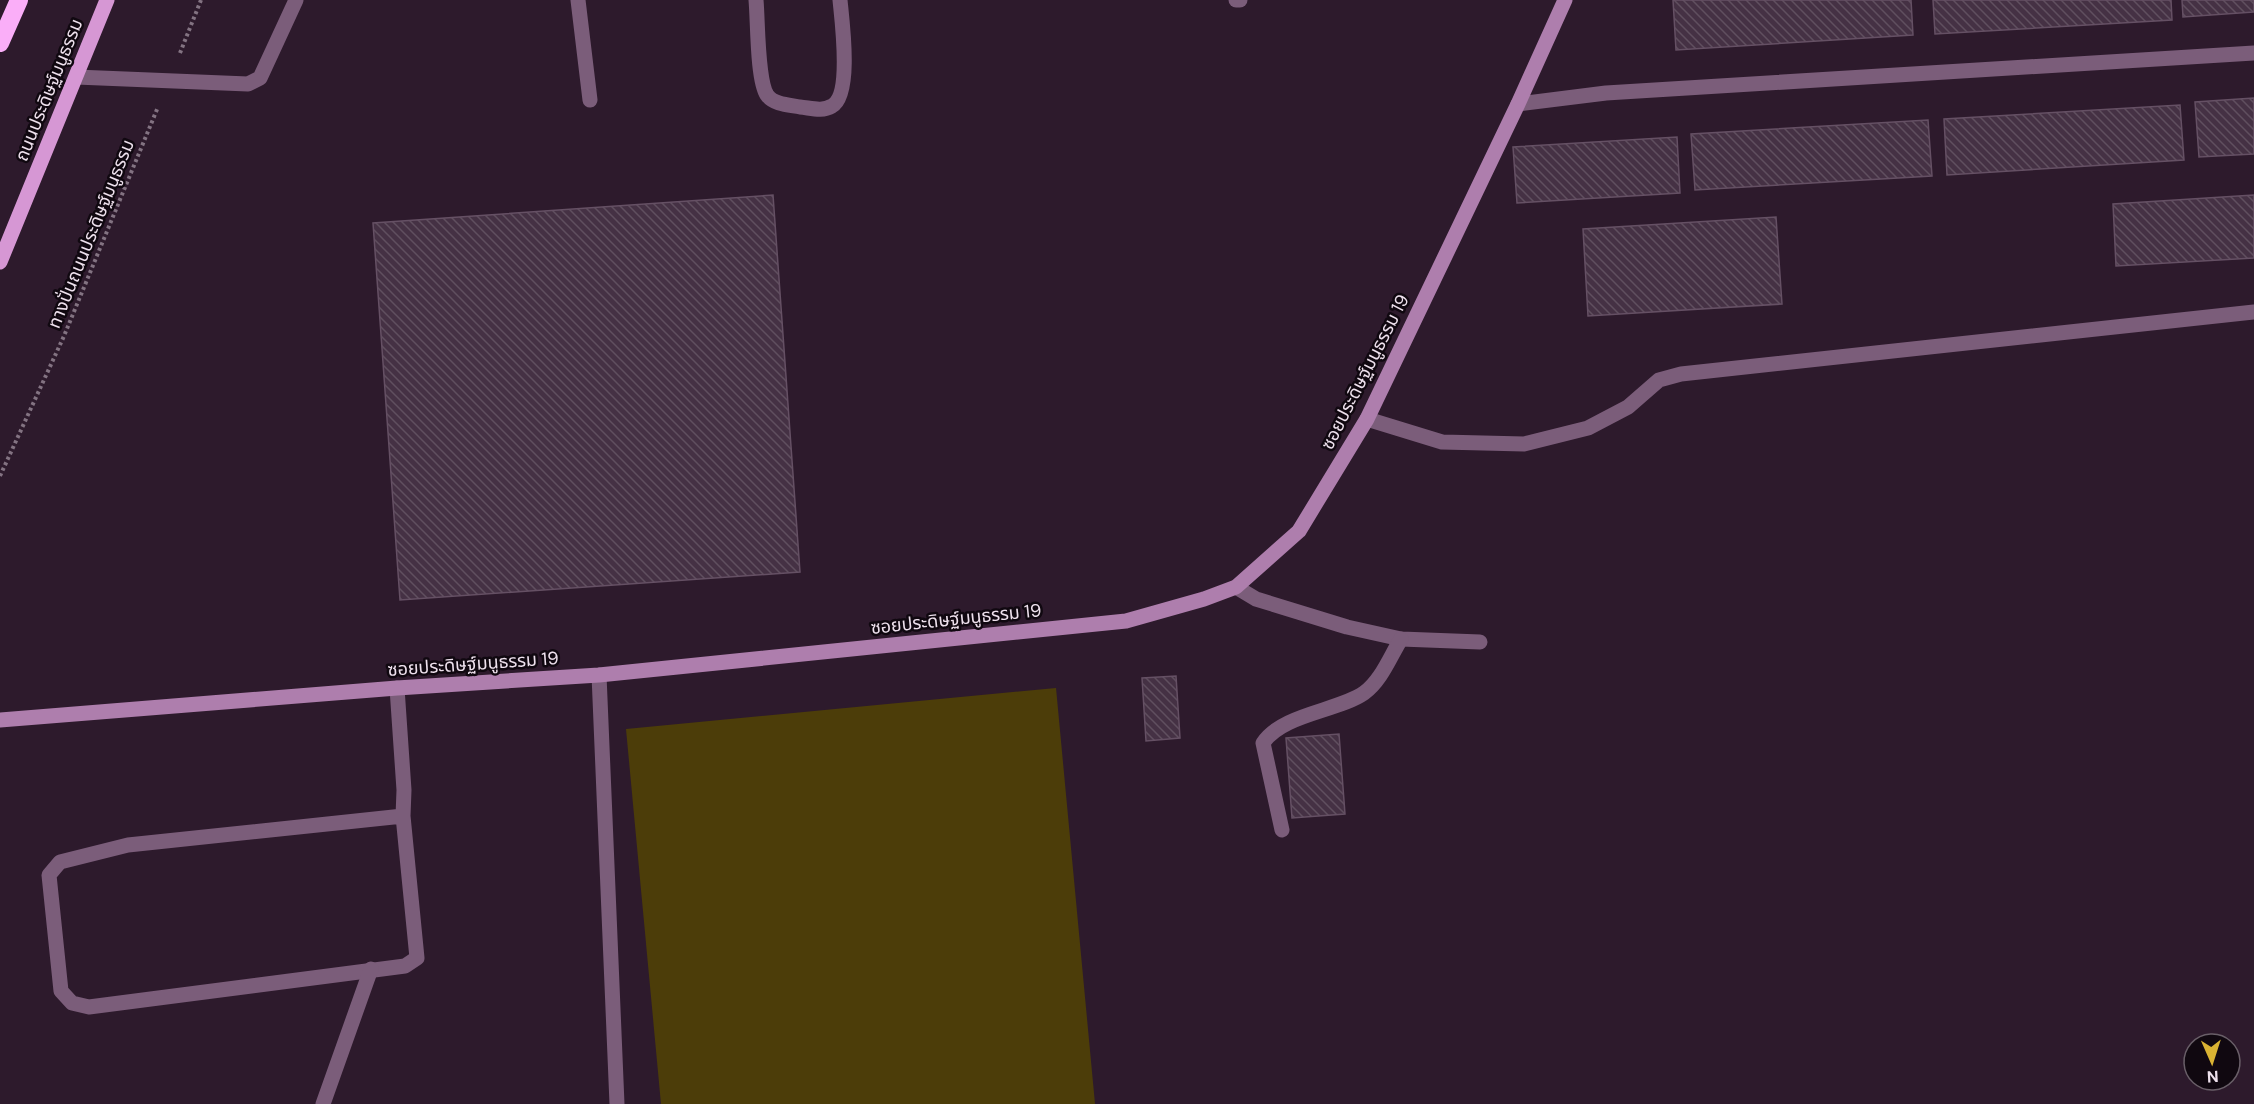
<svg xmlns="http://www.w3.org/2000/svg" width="2254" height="1104" viewBox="0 0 2254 1104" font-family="'DM Sans','Noto Sans Thai',sans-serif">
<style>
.park{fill:#4c3d09}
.building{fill:url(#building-back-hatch);stroke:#655064;stroke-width:1.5}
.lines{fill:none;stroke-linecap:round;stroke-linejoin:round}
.path{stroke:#837382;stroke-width:4;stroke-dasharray:3 3;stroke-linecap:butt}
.lane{stroke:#7b5d7a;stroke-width:15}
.street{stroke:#7b5d7a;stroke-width:15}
.secondary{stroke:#ae7ead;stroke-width:15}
.primary{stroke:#d697d4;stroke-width:15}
.highway{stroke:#faaef8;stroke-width:18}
.labels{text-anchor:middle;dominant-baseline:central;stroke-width:5;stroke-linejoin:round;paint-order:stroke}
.street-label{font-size:18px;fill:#eee1ed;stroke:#100810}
</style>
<defs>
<pattern id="building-back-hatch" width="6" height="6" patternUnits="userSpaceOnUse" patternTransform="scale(1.5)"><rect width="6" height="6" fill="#453144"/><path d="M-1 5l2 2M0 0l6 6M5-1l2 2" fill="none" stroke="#604f5f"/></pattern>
</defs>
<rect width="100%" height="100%" fill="#2d1a2c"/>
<!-- park -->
<path class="park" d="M1056 688 1095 1104H661L626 729Z"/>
<!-- building -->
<g class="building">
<path d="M1673 0H1911L1913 35 1676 50Z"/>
<path d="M1933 0H2171L2172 20 1935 34Z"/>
<path d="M2182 0H2254V12L2183 17Z"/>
<path d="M2254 98V154L2199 157 2195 102Z"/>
<path d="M2180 105 2184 160 1947 175 1944 119Z"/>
<path d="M1928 120 1932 176 1695 190 1691 134Z"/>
<path d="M1677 137 1680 193 1517 203 1513 147Z"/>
<path d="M773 195 800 572 400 600 373 223Z"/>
<path d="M2254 195V258L2116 266 2113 204Z"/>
<path d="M1776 217 1782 304 1588 316 1583 229Z"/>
<path d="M1176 676 1180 738 1146 741 1142 678Z"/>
<path d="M1339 734 1345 814 1292 818 1286 738Z"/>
</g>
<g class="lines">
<!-- path -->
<g class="path">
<path d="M180 53 201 0"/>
<path d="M0 476 64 336 158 107"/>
</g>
<!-- lane -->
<g class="lane">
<path d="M578 0 590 100"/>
<path d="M756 0C758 21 757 80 767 95 774 105 790 105 800 107 811 108 822 112 832 106 852 95 842 21 840 0"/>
<path d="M1236 0H1240"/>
<path d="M76 77 248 84 260 78 296 0"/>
<path d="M397 688 404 790 403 816 417 958 405 966 89 1007 72 1003 61 991 49 875 60 862 128 845 403 816"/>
<path d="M323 1104 371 969"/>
</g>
<!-- street -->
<g class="street">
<path d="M1518 104 1606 93 2254 53"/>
<path d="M1367 419 1442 442 1524 444 1588 428 1628 407 1659 380 1681 374 2254 312"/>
<path d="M1236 587 1256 599 1347 627 1401 639 1480 642"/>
<path d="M599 675 617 1104"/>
<path d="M1282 830 1263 743C1282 714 1338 711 1364 693 1381 681 1390 657 1401 639"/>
</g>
<!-- secondary -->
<path class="secondary" d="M0 720 397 688 599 675 1126 621 1204 599 1236 587 1299 531 1367 419 1518 104 1565 0"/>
<!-- primary -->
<path class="primary" d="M0 262 107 0"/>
<!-- highway -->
<path class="highway" d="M0 43 19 0"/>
</g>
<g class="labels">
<!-- street labels -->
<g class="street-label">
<text transform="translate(49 90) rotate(-68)">ถนนประดิษฐ์มนูธรรม</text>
<text transform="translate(91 234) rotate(-68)">ทางปั่นถนนประดิษฐ์มนูธรรม</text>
<text transform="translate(1365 372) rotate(-63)">ซอยประดิษฐ์มนูธรรม 19</text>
<text transform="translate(956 619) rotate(-6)">ซอยประดิษฐ์มนูธรรม 19</text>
<text transform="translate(473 664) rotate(-4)">ซอยประดิษฐ์มนูธรรม 19</text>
</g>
</g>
<!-- north arrow -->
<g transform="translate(2212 1062) rotate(177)"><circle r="28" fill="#100810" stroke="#695f68" stroke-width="1.5"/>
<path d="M0-4.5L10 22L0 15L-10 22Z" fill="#dab333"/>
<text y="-9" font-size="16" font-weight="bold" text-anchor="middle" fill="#eee1ed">N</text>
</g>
</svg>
